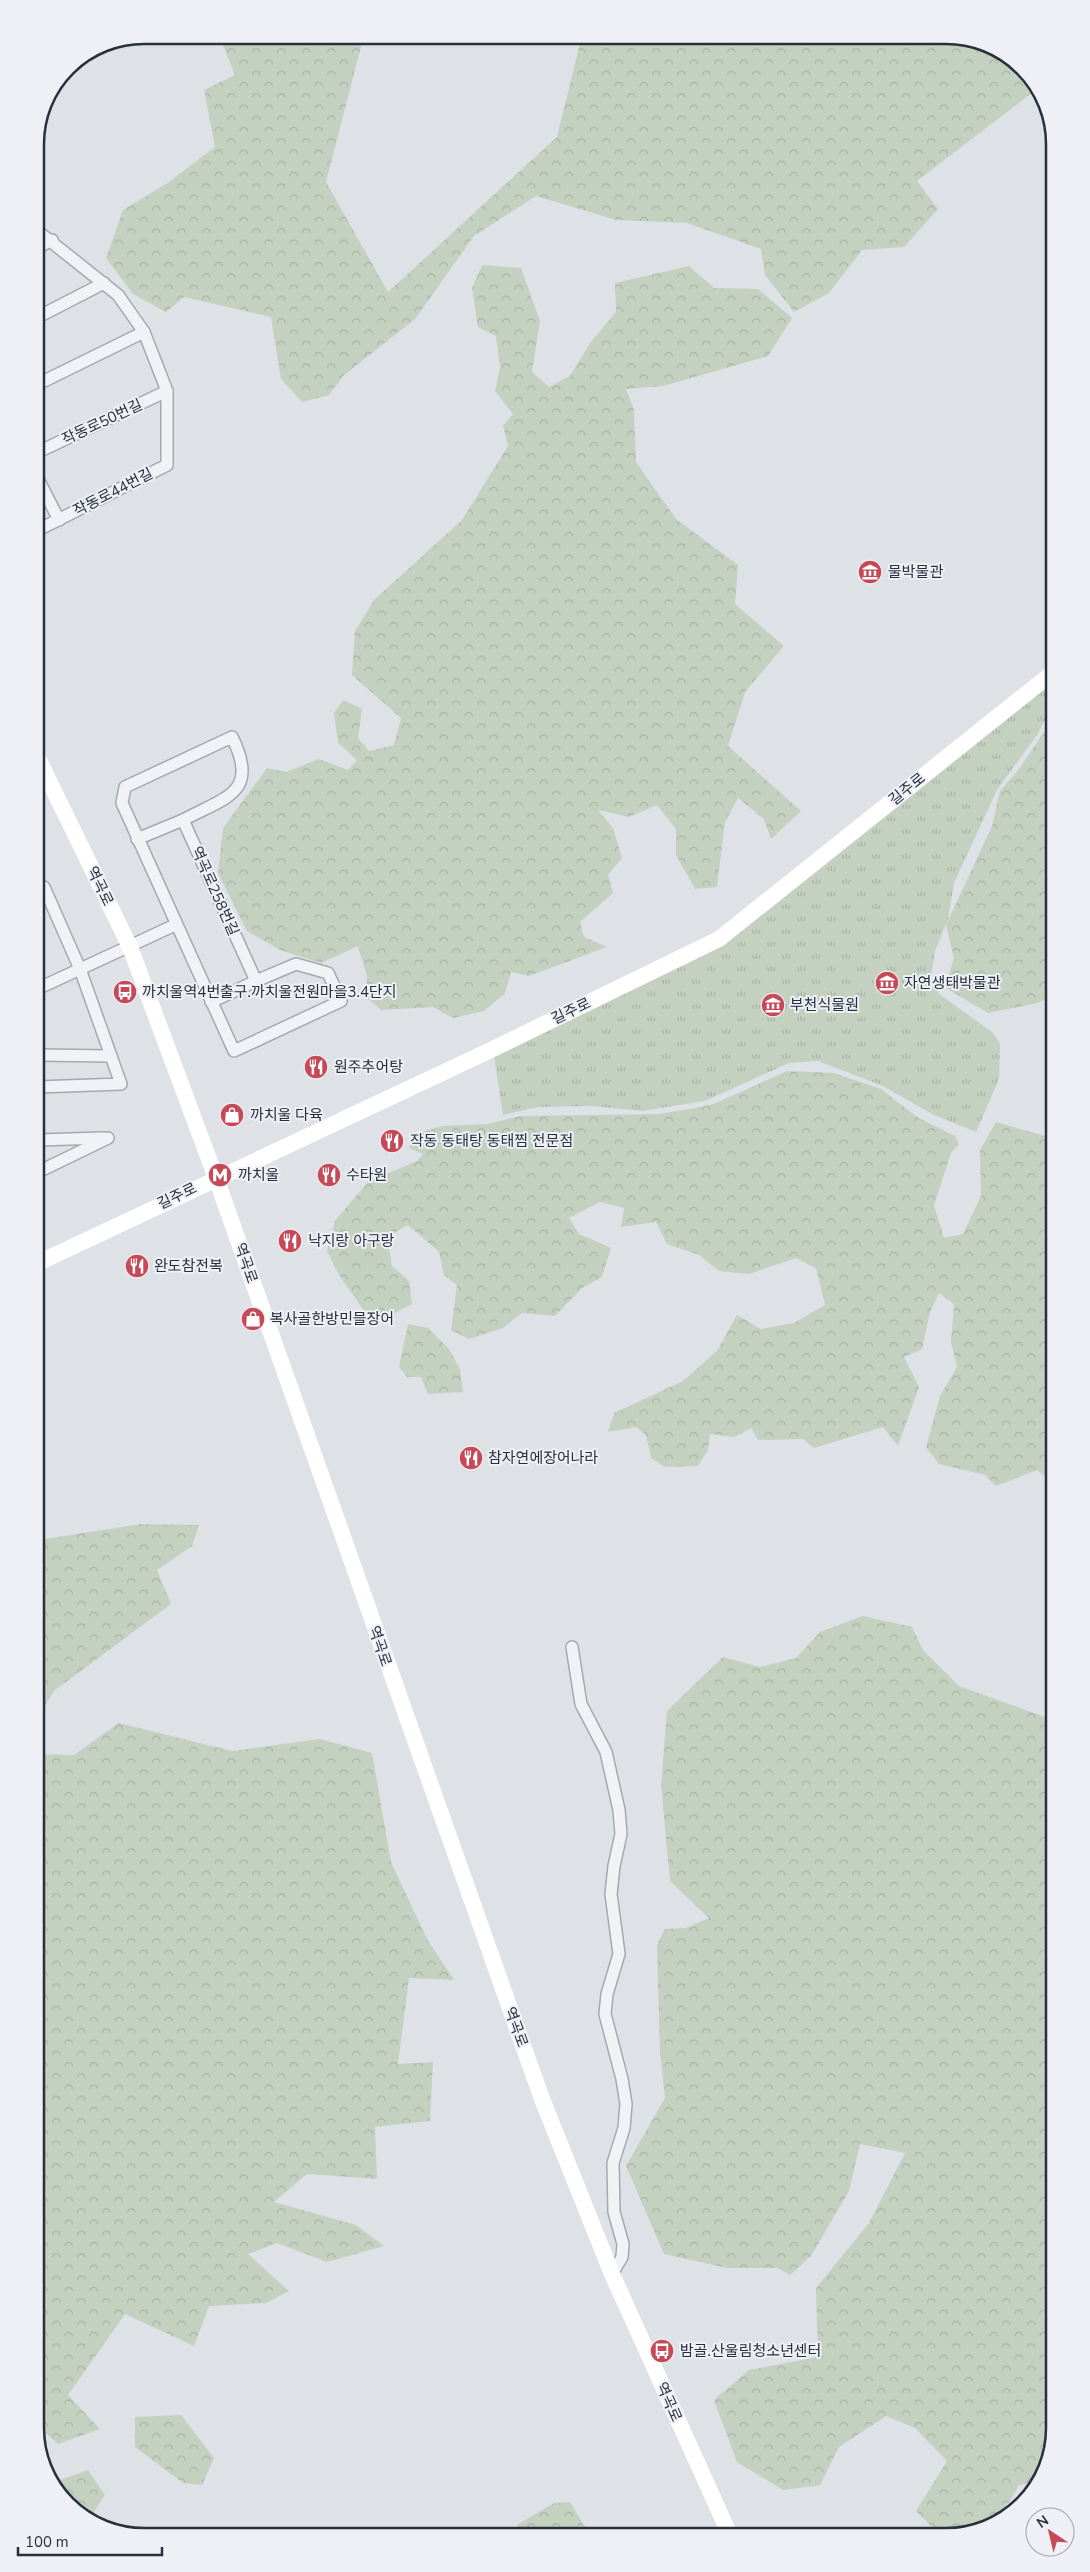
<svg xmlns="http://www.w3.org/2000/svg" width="1090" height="2572" viewBox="0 0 1090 2572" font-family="'Nunito Sans','Noto Sans KR',sans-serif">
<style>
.grass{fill:url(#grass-tufts)}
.forest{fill:url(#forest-crowns)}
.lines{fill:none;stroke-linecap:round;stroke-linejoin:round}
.street-casing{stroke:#a4a9b1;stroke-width:14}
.street{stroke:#f1f2f6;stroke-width:11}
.secondary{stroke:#fff;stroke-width:16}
.labels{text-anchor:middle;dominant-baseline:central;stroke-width:4;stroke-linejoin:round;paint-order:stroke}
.street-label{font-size:15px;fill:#282f3d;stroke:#eef0f5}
.poi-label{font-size:15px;fill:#282f3d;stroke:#eef0f5;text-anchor:start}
.rim{fill:none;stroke:#282f3d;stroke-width:2.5}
</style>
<defs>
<pattern id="grass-tufts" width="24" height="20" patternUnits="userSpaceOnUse" patternTransform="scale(1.25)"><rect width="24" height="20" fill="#c4d0c0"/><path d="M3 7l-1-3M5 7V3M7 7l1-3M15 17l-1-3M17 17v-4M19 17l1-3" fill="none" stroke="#a8b3a6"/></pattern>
<pattern id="forest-crowns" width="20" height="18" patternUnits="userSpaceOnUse" patternTransform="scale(1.25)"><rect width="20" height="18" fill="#c4d0c0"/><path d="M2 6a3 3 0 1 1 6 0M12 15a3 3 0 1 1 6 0" fill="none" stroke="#a8b3a6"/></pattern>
</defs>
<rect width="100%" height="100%" fill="#dee2e7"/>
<!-- grass -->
<path class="grass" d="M1051 683V708L1037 735 997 790 954 883 948 919 935 951 930 984 942 996 992 1032 1000 1043 999 1079 976 1132 932 1114 883 1086 818 1061 789 1063 705 1101 642 1111 592 1106 538 1107 503 1115 493 1049 719 939Z"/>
<!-- forest -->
<g class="forest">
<path d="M219 35H364L326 182 388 292 557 137 582 35H953L1013 58 1038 93 1033 92 917 181 938 209 904 247 862 250 829 293 794 312 765 275 761 249 687 223 616 220 536 196 474 236 415 319 343 376 329 395 302 402 281 379 271 317 184 297 166 312 133 294 106 258 123 210 166 184 215 147 204 90 235 75Z"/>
<path d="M482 265 521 268 540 321 532 372 549 387 570 376 590 343 616 312 615 283 689 266 714 288 758 289 792 318 768 356 663 386 626 389 634 410 636 462 676 519 738 565 735 604 784 646 745 692 728 746 801 811 771 839 764 819 738 798 725 822 717 887 695 889 676 855V829L657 805 629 817 598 810 613 828 622 858 608 875 613 893 580 922 584 937 607 947 529 976 511 972 505 993 484 1011 453 1018 433 1007 381 1010 366 997 367 976 358 946 321 963 280 950 247 931 218 873 223 828 267 768 286 772 319 759 348 770 357 760 338 743 334 713 343 700 362 709 358 738 369 751 394 745 401 718 352 675 355 631 374 600 462 520 508 446 503 426 513 414 495 391 500 368 496 336 478 327 472 288Z"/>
<path d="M1051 722V996L1038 1003 988 1013 939 984H946L954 958 946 925 992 826 1000 791 1019 769Z"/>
<path d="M787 1071 834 1073 881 1089 917 1117 955 1136 959 1144 951 1153 934 1205 944 1238 963 1234 981 1196 980 1150 996 1122 1052 1138 1053 1483 1037 1470 996 1486 985 1475 939 1464 926 1447 940 1396 957 1367 951 1342 954 1304 939 1293 930 1312 922 1349 904 1357 919 1387 898 1446 883 1427 814 1448 803 1439 758 1440 751 1428 734 1437 710 1434 708 1450 698 1466 665 1467 651 1458 646 1435 636 1427 608 1432 614 1413 683 1381 717 1351 737 1315 761 1329 794 1323 825 1305 816 1268 796 1258 749 1274 719 1271 699 1255 667 1244 656 1222 621 1227 624 1208 600 1202 569 1218 579 1234 611 1248 602 1277 582 1288 555 1316 522 1313 503 1328 469 1339 451 1330 457 1285 444 1275 439 1252 408 1225 387 1237 392 1266 409 1281 412 1304 381 1320 365 1312 339 1275 327 1251 335 1221 368 1182 417 1161 423 1154 409 1148 413 1135 442 1126 487 1124 520 1116 658 1114 690 1109 714 1104Z"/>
<path d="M408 1324 428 1328 449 1349 460 1369 463 1392 428 1394 421 1377H407L399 1367Z"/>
<path d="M141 1524 199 1525 192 1546 157 1570 171 1604 54 1691 39 1715V1540Z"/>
<path d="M863 1616 912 1627 923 1650 959 1686 1053 1720 1055 2428 1037 2482 1019 2485C992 2532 991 2531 937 2532L916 2511 947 2461 915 2428 886 2416 839 2447 820 2485 783 2490 737 2462 714 2400 749 2370 818 2357 816 2288 869 2223 905 2153 860 2144 849 2191 811 2256 790 2275 778 2268H727L664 2254 626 2166 665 2098 660 2051 657 1945 665 1929 686 1928 709 1918 670 1881 661 1785 667 1711 723 1657 760 1667 796 1658 820 1632Z"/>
<path d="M119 1723 232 1751 320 1739 372 1753 391 1862 427 1939 454 1980 409 1978 398 2064 433 2062 430 2121 375 2127 377 2179 307 2174 274 2202 356 2225 384 2246 327 2262 277 2243 248 2254 289 2291 266 2303 209 2306 194 2346 125 2314 68 2395 100 2429 58 2444 41 2429 39 1754 74 1755Z"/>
<path d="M181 2415 214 2458 202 2485 183 2483 135 2447V2417Z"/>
<path d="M88 2470 105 2495 89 2519 77 2514 55 2482Z"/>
<path d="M570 2502 589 2534H523L517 2525 554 2503Z"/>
</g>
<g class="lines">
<!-- street casing -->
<g class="street-casing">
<g id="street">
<path d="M35 229 118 295 144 332 167 391V465L36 531"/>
<path d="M35 249 52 240"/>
<path d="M36 318 104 283"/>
<path d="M36 385 144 332"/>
<path d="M36 453 167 391"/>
<path d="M36 475 59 520"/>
<path d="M232 737C260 793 226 797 183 820L256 981 296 964 328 973 341 1001 234 1051 122 803 125 787Z"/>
<path d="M137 839 183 820"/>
<path d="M37 890 44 887 80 969 121 1084 37 1087"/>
<path d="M37 989 175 925"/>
<path d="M211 1002 256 981"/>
<path d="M37 1055 111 1056"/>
<path d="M38 1140 103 1138"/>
<path d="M38 1172 108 1138"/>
<path d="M572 1647 581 1704 606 1752 619 1810 621 1834 614 1866 611 1894 619 1954 607 1994 605 2014 622 2079 626 2104 624 2128 613 2163 614 2212 623 2244 622 2257 612 2274"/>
</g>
</g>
<!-- street -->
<use href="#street" class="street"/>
<!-- secondary -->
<g class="secondary">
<path d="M37 756 130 947 216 1178 542 2099 612 2274 729 2533"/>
<path d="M38 1263 493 1049 719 939 1051 674"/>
</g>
</g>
<!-- icons -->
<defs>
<g id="museum-disc" transform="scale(1.25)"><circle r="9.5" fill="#c64958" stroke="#eef0f5"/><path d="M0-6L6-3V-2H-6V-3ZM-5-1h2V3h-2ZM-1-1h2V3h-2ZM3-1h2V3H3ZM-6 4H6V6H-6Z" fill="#fff"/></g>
<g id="bus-disc" transform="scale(1.25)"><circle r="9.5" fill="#c64958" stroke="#eef0f5"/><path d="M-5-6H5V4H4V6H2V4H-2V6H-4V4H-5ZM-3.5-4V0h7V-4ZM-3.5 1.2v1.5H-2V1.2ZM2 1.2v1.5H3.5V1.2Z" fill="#fff"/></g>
<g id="restaurant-disc" transform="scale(1.25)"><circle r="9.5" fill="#c64958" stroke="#eef0f5"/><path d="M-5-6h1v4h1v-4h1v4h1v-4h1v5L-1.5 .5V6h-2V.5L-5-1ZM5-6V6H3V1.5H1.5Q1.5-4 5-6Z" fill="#fff"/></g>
<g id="shop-disc" transform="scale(1.25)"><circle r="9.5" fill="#c64958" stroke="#eef0f5"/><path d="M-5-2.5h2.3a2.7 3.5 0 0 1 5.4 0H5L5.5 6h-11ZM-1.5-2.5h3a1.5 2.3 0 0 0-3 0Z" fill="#fff"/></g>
<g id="metro-disc" transform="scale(1.25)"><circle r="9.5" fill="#c64958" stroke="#eef0f5"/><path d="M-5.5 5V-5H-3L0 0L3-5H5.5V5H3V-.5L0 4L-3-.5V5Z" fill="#fff"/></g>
</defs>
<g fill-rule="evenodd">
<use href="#museum-disc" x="870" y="572"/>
<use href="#museum-disc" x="887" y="983"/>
<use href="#bus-disc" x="125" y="992"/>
<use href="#museum-disc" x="773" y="1005"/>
<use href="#restaurant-disc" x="316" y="1067"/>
<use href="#shop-disc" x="232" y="1115"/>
<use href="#restaurant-disc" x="392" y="1141"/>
<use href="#metro-disc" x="220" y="1175"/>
<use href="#restaurant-disc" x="329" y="1175"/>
<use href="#restaurant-disc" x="290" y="1241"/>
<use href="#restaurant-disc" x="137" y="1266"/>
<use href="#shop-disc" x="253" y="1319"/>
<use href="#restaurant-disc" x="471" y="1458"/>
<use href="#bus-disc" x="662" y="2351"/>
</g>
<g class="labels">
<!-- street labels -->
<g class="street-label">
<text transform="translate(102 422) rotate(-25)">작동로50번길</text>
<text transform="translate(113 492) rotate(-27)">작동로44번길</text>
<text transform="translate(907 789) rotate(-39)">길주로</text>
<text transform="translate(100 886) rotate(64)">역곡로</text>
<text transform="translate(215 891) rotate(66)">역곡로258번길</text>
<text transform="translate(571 1011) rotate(-26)">길주로</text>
<text transform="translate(177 1196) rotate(-26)">길주로</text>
<text transform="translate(246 1263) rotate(71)">역곡로</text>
<text transform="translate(380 1646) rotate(71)">역곡로</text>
<text transform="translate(516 2027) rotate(70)">역곡로</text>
<text transform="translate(669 2402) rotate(66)">역곡로</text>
</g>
<!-- poi labels -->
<g class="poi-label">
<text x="888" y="572">물박물관</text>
<text x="904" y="983">자연생태박물관</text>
<text x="142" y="992">까치울역4번출구.까치울전원마을3.4단지</text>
<text x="790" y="1005">부천식물원</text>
<text x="334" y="1067">원주추어탕</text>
<text x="250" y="1115">까치울 다육</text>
<text x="410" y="1141">작동 동태탕 동태찜 전문점</text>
<text x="238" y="1175">까치울</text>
<text x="346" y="1175">수타원</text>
<text x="308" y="1241">낙지랑 아구랑</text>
<text x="154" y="1266">완도참전복</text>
<text x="270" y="1319">복사골한방민믈장어</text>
<text x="488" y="1458">참자연에장어나라</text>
<text x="680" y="2351">밤골.산울림청소년센터</text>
</g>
</g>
<!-- crop -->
<path d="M0 0H1090V2572H0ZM144 44H946A100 100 0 0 1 1046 144V2428A100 100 0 0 1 946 2528H144A100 100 0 0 1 44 2428V144A100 100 0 0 1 144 44Z" fill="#eef0f5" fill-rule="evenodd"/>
<path class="rim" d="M144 44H946A100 100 0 0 1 1046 144V2428A100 100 0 0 1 946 2528H144A100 100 0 0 1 44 2428V144A100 100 0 0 1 144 44Z"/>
<!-- north arrow -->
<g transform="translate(1050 2532) rotate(325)"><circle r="24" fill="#eef0f5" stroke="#9fa3ab"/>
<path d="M0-4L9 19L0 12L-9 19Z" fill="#c64958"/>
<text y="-8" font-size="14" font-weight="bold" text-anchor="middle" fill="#282f3d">N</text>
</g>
<!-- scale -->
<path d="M18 2547v8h144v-8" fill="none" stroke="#282f3d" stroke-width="2.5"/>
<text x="25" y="2547" font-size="15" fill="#282f3d" stroke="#eef0f5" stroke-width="4" paint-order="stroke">100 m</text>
</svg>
